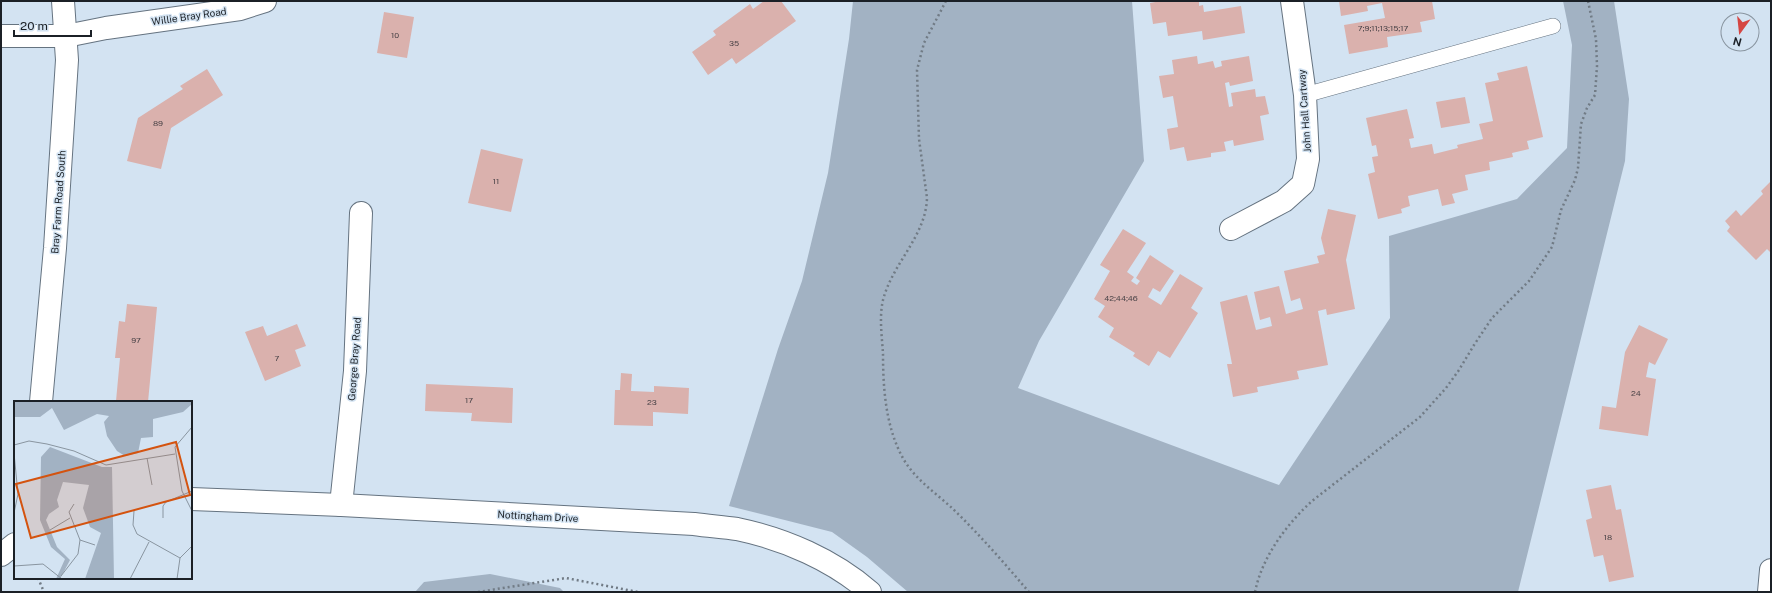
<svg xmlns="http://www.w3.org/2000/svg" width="1772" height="593" viewBox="0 0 1772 593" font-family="'Public Sans',sans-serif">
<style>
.green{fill:#a2b2c3}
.building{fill:#dab1ad}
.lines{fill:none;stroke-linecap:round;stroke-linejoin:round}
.lane-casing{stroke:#657380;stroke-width:16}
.street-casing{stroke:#657380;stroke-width:24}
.secondary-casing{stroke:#657380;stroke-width:24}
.path{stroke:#717b85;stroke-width:2.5;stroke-dasharray:2 3;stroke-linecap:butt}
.lane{stroke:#fff;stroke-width:15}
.street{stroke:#fff;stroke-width:22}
.secondary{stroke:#fff;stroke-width:22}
.labels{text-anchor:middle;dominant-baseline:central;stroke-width:3;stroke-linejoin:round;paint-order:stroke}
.number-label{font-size:8px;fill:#4b4448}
.street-label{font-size:10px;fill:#1b2026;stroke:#d3e3f2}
.inset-road{fill:none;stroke:#8995a0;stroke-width:1}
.view{fill:#d4530f;fill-opacity:0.15;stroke:#d4530f;stroke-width:2}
.inset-edge{fill:none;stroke:#1b2026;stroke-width:2}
</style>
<rect width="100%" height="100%" fill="#d3e3f2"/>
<!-- green -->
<g class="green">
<path d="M853 1H1132L1144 161 1039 341 1018 388 1279 485 1390 318 1389 236 1517 199 1567 148 1572 45 1563 1H1614L1629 99 1625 161 1518 592H908L867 557 832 532 729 506 778 349 802 281 828 173 849 39Z"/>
<path d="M490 574 560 588 564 592H415L424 582Z"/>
</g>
<!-- building -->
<g class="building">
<path d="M764 1H781L796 21 736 64 732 58 708 75 692 52 716 35 713 31 750 4 753 9Z"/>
<path d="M1161 1H1199V6L1203 5 1204 12 1241 6 1245 33 1203 40 1202 31 1168 36 1166 22 1153 24 1150 3Z"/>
<path d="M1339 1H1432L1435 19 1420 22 1422 32 1387 37 1388 47 1349 54 1344 25 1385 18 1382 3 1367 6 1368 11 1341 16Z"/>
<path d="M384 12 414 17 407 58 377 53Z"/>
<path d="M1197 56 1198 64 1213 61 1215 68 1222 66 1221 61 1249 56 1253 81 1230 86 1229 82 1225 83 1229 107 1233 106 1231 93 1255 89 1256 97 1265 96 1269 114 1260 116 1264 140 1234 146 1233 140 1224 142 1226 151 1211 153V157L1187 161 1184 147 1170 150 1167 129 1178 127 1173 96 1163 98 1159 76 1174 74 1172 60Z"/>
<path d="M1527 66 1543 137 1527 141 1529 149 1512 153 1513 157 1489 162 1490 170 1465 175 1468 190 1452 194 1455 203 1442 206 1438 189 1408 196 1410 206 1401 209 1402 213 1378 219 1368 174 1375 172 1372 157 1378 156 1376 145 1372 146 1366 118 1407 109 1414 138 1409 139 1411 148 1432 144 1434 154 1458 148 1457 145 1483 139 1479 124 1493 121 1485 83 1499 80 1497 73Z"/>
<path d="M207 69 223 95 171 128 161 169 127 161 138 118 183 89 180 86Z"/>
<path d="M1465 97 1470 123 1441 128 1436 102Z"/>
<path d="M481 149 523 159 511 212 468 203Z"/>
<path d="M1771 181V253L1767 249 1756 260 1727 231 1730 227 1725 221 1736 210 1741 216 1763 194 1761 191Z"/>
<path d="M1328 209 1356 215 1346 260 1355 309 1327 315 1326 309 1318 311 1328 365 1297 371 1299 379 1257 387 1258 392 1233 397 1227 364H1232L1220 302 1247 295 1256 330 1272 326 1270 317 1260 320 1254 292 1279 286 1286 314 1303 309 1300 298 1291 301 1284 271 1319 263 1317 256 1325 254 1321 238Z"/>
<path d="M1123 229 1146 243 1127 272 1134 277 1131 281 1137 285 1140 281 1136 278 1150 255 1174 271 1160 292 1153 288 1148 297 1161 305 1180 274 1203 288 1191 308 1198 313 1170 358 1158 351 1149 366 1133 356 1135 353 1109 337 1114 328 1098 317 1105 306 1094 299 1110 271 1100 265Z"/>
<path d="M127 304 157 307 148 402 116 401 120 358H115L119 321 125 322Z"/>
<path d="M297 324 306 346 295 350 301 366 265 381 245 332 263 326 267 336Z"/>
<path d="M1639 325 1668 339 1655 365 1649 362 1646 377 1656 379 1648 436 1599 429 1602 406 1616 408 1625 352Z"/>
<path d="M621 373 632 374 631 391 654 392V386L689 388 688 414 653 412V426L614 425 615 390H620Z"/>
<path d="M426 384 513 388 512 423 471 421 472 413 425 411Z"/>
<path d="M1611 485 1616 510 1621 509 1634 577 1609 582 1603 555 1594 557 1586 520 1592 518 1586 490Z"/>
</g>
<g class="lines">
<!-- lane casing -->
<g class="lane-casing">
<path id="lane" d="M1305 95 1553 26"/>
</g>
<!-- street casing -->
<g class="street-casing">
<g id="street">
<path d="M1 36H66L106 28 240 9 265 1"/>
<path d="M1231 229 1284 201 1303 184 1308 159 1305 95 1292 1"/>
<path d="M191 499 341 505 694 524C708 526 723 527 737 529 785 539 833 560 870 592"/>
<path d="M341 505 355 371 361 213"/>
<path d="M1769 592 1771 570"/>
</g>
</g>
<!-- secondary casing -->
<g class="secondary-casing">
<g id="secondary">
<path d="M41 402 55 248 67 60 63 1"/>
<path d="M1 555 15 544"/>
</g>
</g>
<!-- path -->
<g class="path">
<path d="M946 1 924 43 917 70 919 139 927 198C926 236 892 264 883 300 879 317 882 337 883 354 883 390 886 429 904 460 916 480 937 494 953 509 980 535 1005 564 1029 592"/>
<path d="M38 578 44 592"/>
<path d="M478 592 566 578 638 592"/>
<path d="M1255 592C1262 557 1286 525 1312 501L1420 417 1446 388 1459 370 1474 345 1492 318 1529 281 1552 247 1561 210 1575 180 1578 168 1581 124 1587 108 1595 95 1597 66 1596 39 1588 1"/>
</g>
<!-- lane -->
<use href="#lane" class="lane"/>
<!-- street -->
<use href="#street" class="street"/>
<!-- secondary -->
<use href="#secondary" class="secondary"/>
</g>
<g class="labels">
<!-- number labels -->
<g class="number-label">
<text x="1383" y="28">7;9;11;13;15;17</text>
<text x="395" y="35">10</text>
<text x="734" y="43">35</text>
<text x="158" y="123">89</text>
<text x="496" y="181">11</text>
<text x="1121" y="298">42;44;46</text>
<text x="136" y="340">97</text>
<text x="277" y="358">7</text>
<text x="1636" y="393">24</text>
<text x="469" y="400">17</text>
<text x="652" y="402">23</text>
<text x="1608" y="537">18</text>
</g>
<!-- street labels -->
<g class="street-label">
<text transform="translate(189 16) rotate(-8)">Willie Bray Road</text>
<text transform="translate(1304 111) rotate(-94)">John Hall Cartway</text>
<text transform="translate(58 202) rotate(-86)">Bray Farm Road South</text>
<text transform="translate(354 359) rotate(-86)">George Bray Road</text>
<text transform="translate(538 516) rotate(3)">Nottingham Drive</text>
</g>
</g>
<!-- overview -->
<g transform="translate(14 401)">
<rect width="178" height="178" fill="#d3e3f2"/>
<path d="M0 0H178V3L169 11 139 18V36L127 37 124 52 111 55 103 50 93 35 90 21 95 15 83 13 50 29 38 7 26 16H0ZM36 46 88 66H98L100 178H71L87 132 76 126 69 107 75 84 49 81 43 99 45 106 35 113 32 119 43 146 56 159 46 178H42L51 158 37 146 26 119 27 56Z" fill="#a2b2c3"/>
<path class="inset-road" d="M178 26 161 46 168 90 178 110M0 44 15 40 33 43 60 50 92 64 161 53M0 52 4 93 0 112M133 57 138 84M120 110 119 124 123 133 166 157M149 117V105L152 101 178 90M36 129 56 117M66 139 81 144M0 165 29 163 48 178M47 175 64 153 66 139 55 111 60 103M116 178 135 141M163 178 166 157 178 145"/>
<path class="view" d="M162 41 176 94 17 137 2 83Z"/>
<rect width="178" height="178" class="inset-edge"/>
</g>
<!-- border -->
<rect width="1772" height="593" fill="none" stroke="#1b2026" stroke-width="4"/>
<!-- north arrow -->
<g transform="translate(1740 32) rotate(195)"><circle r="19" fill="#d3e3f2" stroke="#8995a0"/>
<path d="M0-3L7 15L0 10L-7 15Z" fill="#d54643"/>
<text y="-6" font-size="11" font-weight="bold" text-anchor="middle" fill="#1b2026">N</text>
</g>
<!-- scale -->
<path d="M14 30v6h77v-6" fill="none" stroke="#1b2026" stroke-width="2"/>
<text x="20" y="30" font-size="12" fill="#1b2026" stroke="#d3e3f2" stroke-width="3" paint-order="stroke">20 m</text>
</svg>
